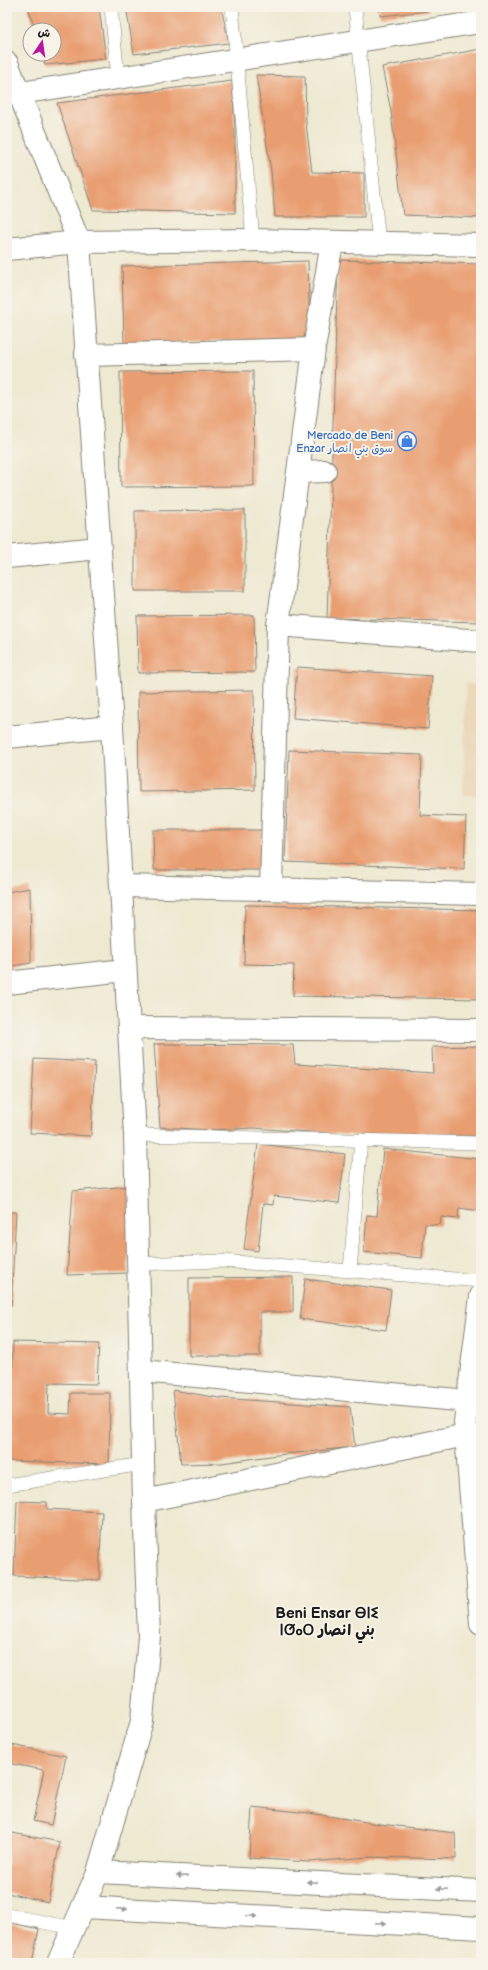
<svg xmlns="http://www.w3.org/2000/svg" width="488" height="1970" viewBox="0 0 488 1970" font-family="'Balsamiq Sans','Playpen Sans Arabic','Noto Sans Tifinagh',sans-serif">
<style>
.built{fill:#ebd8ba}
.building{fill:#e99e71}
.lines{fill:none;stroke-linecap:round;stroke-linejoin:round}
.service-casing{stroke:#858276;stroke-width:14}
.minor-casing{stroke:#858276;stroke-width:24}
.service{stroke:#fff;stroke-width:13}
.minor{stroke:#fff;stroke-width:22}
.oneway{fill:#999}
.labels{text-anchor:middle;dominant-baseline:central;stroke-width:4;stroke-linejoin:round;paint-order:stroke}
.shop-label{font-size:11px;fill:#366cbe;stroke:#f7f3e8;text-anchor:end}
.district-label{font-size:15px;font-weight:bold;fill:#1c1c1c;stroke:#f7f3e8}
</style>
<rect width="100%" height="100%" fill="#f7f3e8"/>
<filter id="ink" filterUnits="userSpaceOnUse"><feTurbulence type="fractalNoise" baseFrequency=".025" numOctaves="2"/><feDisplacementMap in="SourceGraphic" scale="8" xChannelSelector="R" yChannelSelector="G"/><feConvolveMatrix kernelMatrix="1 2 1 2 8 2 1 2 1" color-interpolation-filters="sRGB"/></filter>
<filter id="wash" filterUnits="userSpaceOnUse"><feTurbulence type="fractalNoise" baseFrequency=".012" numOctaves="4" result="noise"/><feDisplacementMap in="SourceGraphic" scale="16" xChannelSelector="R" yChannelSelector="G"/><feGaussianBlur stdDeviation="0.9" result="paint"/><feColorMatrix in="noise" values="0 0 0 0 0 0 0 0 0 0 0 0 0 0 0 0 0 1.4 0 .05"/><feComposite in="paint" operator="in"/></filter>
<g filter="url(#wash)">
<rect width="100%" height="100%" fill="#eee9d1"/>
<!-- built -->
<path class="built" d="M466 684 481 685V795H463Z"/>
<g id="blocks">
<!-- building -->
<g class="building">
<path d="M28 7H99L106 59 45 65 42 54H54V30H35Z"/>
<path d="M126 7H221L229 43 134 54Z"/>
<path d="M379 7H429V11L380 16Z"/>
<path d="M481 49V218L403 215 391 111 382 67Z"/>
<path d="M256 75 305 76 306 123 312 172 364 173V217H275L271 171Z"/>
<path d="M232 81 235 128V213L93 210 57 103Z"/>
<path d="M338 260 481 264V622L327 618Z"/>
<path d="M308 261 310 339 124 344 122 266Z"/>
<path d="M253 371 254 486 121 487 120 372Z"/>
<path d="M245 510V591H135V511Z"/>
<path d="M254 615 255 672 138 673 137 616Z"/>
<path d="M297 667 432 676 428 729 293 718Z"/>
<path d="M254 690 255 790 139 792 138 692Z"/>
<path d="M289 750 422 755 420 815 466 817 464 869 285 862Z"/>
<path d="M153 830H262L261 870H154Z"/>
<path d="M30 888 31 963 7 967V892Z"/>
<path d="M245 905 481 910V999L293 996 294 965 244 964Z"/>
<path d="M154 1044 293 1045 295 1064 433 1073 432 1047 481 1046V1136H365L253 1128 209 1130 160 1127Z"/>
<path d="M34 1059 95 1062 91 1136 30 1133Z"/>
<path d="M258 1144 345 1154 339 1203 274 1196 273 1205 263 1204 258 1251 244 1249Z"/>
<path d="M383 1149 481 1159V1211L459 1208 458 1219 441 1217 440 1225 425 1224 422 1258 364 1252 367 1215 377 1216Z"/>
<path d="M130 1186 128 1273 67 1275 73 1191Z"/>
<path d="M7 1212H16L11 1306H7Z"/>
<path d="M293 1277V1312H260V1356H189V1278Z"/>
<path d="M305 1279 391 1290 386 1330 300 1319Z"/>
<path d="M13 1342 99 1344 97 1384 49 1383 48 1413 70 1414 71 1393H110L109 1464 7 1461V1391H12Z"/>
<path d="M173 1390 219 1398 350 1407 355 1447 277 1455 222 1463 181 1464Z"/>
<path d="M17 1501 47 1502V1509L102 1512 99 1580 14 1576Z"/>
<path d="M7 1744 66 1756 51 1825 33 1821 44 1770 7 1763Z"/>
<path d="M252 1807 309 1813 372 1823 455 1833 456 1859 369 1857 309 1862 249 1858Z"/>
<path d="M7 1832 60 1842 48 1902 7 1893Z"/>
<path d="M7 1922 39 1929 32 1963H7Z"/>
</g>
</g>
</g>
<g filter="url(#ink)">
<use href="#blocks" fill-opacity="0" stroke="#858276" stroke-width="1"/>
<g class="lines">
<!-- service casing -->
<g class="service-casing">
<g id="service">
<path d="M111 7 118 78"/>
<path d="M232 7 253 240"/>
<path d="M355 7 379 243"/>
<path d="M135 1135 481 1143"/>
<path d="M138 1264 222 1261 481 1281"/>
<path d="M350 1270 361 1140"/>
<path d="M7 1485 143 1464"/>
<path d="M7 1915 74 1928"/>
</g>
</g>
<!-- minor casing -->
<g class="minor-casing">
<g id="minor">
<path d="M7 63 79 242 112 727 135 1135 144 1501 149 1636 142 1721 98 1872 58 1963"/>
<path d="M20 93 481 22"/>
<path d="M7 249 79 242 253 240 481 245"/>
<path d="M86 355 314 349"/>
<path d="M299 472 325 471"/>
<path d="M7 557 99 548"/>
<path d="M278 625 314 349 332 242"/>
<path d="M7 737 112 727"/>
<path d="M121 886 481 894"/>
<path d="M271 889 278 625 481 641"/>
<path d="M7 983 125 970"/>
<path d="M129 1028 481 1030"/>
<path d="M481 1296 465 1422 481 1624"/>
<path d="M141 1371 468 1401"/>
<path d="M144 1501 466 1435 481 1436"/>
<path d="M98 1872 481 1891"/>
<path d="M83 1907 481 1928"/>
</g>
</g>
<!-- service -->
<use href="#service" class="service"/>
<!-- minor -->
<use href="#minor" class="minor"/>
</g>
<!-- one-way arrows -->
<defs><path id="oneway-solid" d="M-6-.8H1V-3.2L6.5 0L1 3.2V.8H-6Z"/></defs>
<g class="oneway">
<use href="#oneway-solid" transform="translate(182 1876) rotate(-177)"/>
<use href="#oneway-solid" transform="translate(312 1882) rotate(-177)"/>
<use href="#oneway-solid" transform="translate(442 1889) rotate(-177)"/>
<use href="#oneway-solid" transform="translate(122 1909) rotate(3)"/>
<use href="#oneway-solid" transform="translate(252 1916) rotate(3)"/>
<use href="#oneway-solid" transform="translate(381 1923) rotate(3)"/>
</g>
</g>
<!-- icons -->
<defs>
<g id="shop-ring" transform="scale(1)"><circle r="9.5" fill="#f7f3e8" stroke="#3f7fe0" stroke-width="1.5"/><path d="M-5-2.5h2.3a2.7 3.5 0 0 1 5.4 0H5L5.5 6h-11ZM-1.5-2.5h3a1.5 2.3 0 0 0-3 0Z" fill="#3f7fe0"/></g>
</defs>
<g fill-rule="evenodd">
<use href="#shop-ring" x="407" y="441"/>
</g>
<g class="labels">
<!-- shop labels -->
<g class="shop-label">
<text x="393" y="435">Mercado de Beni<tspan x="393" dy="13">Enzar سوق بني انصار</tspan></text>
</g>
<!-- district labels -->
<g class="district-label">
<text x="327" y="1613">Beni Ensar ⴱⵏⵉ<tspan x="327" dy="17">ⵏⵚⴰⵔ بني انصار</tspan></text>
</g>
</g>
<!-- margin -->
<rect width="488" height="1970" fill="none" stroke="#f7f3e8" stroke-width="24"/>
<!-- north arrow -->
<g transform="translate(42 42) rotate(13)"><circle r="19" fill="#f7f3e8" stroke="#9f9d96"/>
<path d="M0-3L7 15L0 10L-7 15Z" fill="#b5179e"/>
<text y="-6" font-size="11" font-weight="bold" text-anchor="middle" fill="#1c1c1c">ش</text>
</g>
</svg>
